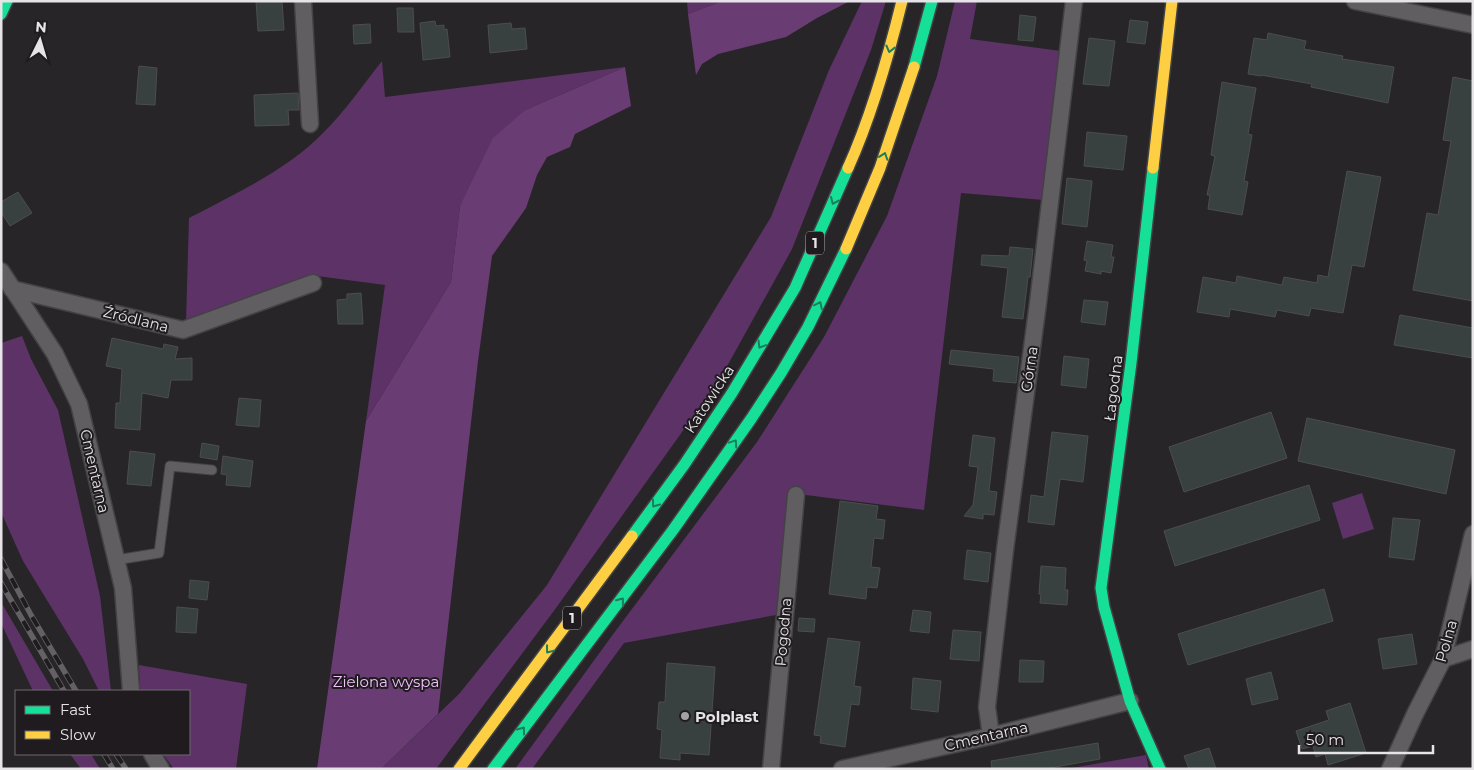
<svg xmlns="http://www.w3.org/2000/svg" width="1474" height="770" viewBox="0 0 1474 770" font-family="Montserrat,sans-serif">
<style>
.green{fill:#5d3267}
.forest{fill:#6a3c74}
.building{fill:#394040;stroke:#4c4d4e}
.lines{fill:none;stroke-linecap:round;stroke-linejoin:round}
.lane-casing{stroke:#434244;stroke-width:11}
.street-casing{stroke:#434244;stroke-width:19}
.fast-casing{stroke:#434244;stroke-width:14}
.slow-casing{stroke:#434244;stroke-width:14}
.lane{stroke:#605e60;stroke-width:9}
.street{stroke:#605e60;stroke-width:16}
.fast{stroke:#16e098;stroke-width:11}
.slow{stroke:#ffcf43;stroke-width:11}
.rail-casing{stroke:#636164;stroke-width:5.5}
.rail{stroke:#1f1b1f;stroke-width:4;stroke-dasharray:11;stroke-linecap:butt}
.oneway{stroke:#1a7e5c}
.poi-dot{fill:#a3a1a4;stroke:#1f1b1f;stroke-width:2}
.labels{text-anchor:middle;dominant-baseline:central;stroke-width:4;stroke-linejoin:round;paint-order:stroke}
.shield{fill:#1f1b1f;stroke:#aaa8ab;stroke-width:1}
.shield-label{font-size:14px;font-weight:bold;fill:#e6e4e7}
.street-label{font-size:15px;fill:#e6e4e7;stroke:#1f1b1f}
.park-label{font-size:15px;fill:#efc3f9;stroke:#1f1b1f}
.poi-label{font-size:15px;font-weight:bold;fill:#e6e4e7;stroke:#1f1b1f;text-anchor:start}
</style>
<rect width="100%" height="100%" fill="#272528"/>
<!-- green -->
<g class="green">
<path d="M687 1H722L688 14Z"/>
<path d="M862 1H886L871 50 792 249 720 379 556 608 436 769H381L459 694 547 585 771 217 829 70Z"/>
<path d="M955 1H977L970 39 1061 51 1044 200 961 193 924 510 790 493 776 615 624 643 532 769H515L614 633 757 442 824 337 887 216 937 76Z"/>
<path d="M382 61 385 97 625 67 525 110 460 206 451 282 366 421 385 285 317 276 186 321 189 218C233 195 289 169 324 132 345 111 363 85 382 61Z"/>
<path d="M22 336 31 359 58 410 100 596 111 691H99L83 659 23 561 1 512V343Z"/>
<path d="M1362 493 1374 529 1343 539 1332 503Z"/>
<path d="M1 602 53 691H33L1 623Z"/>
<path d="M139 665 247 684 236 769H174L163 754H189V691H140Z"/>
<path d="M70 754H91L100 769H81Z"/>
<path d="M1146 755 1149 769H1066Z"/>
</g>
<!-- forest -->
<g class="forest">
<path d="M722 1H850L817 18 786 37 718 54 702 64 696 75 688 14Z"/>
<path d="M625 67 631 106 575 134 570 147 547 157 537 175 526 208 492 256 478 361 438 714 381 769H317L366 421 451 282 460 206 493 138 525 110Z"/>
</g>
<!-- building -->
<g class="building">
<path d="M256 1H282L284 30 258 31Z"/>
<path d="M397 8H413L414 32H398Z"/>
<path d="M1020 15 1036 17 1033 41 1018 40Z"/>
<path d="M1130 20 1148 22 1145 44 1127 42Z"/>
<path d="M435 21 436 26 444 25V30L447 29 450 57 423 60 420 23Z"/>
<path d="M511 23 512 29 525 28 527 49 490 53 488 25Z"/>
<path d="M370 24 371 43 354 44 353 25Z"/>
<path d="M1268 33 1306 41 1304 49 1343 56 1342 59 1394 67 1388 103 1311 87 1312 84 1261 75V76L1248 74 1254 38 1267 40Z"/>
<path d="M1089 38 1115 41 1109 86 1083 84Z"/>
<path d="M139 66 157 68 155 105 136 104Z"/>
<path d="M1453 77 1473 81V301L1413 290 1427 213 1438 215 1451 141 1443 140Z"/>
<path d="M1222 82 1256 88 1248 134 1252 135 1244 181 1248 182 1242 215 1208 209 1210 195H1207L1215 156 1211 155Z"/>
<path d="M298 93 299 110H288L289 125 255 126 254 95Z"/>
<path d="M1087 132 1127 136 1123 170 1084 166Z"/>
<path d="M1347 171 1381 177 1364 267 1352 265 1343 313 1311 308 1309 316 1277 310 1275 317 1230 309 1229 317 1197 312 1203 277 1236 283 1237 276 1282 285 1284 277 1317 283 1318 275 1328 277Z"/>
<path d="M1067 178 1092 181 1087 227 1062 224Z"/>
<path d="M18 192 32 213 10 226 1 212V202Z"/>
<path d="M1087 241 1113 245 1111 257H1114L1111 273 1101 271V274L1085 271 1087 261 1084 260Z"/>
<path d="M1010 247 1033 249 1030 277H1028L1023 319 1002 317 1008 268 981 265 982 255 1009 256Z"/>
<path d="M361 293 363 324H338L337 300 347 299V294Z"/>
<path d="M1084 300 1108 302 1105 325 1081 322Z"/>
<path d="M1400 315 1473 328V358L1394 345Z"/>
<path d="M112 338 163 349 164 344 178 347 175 359 192 358V380H171L168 398 142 393 140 430 115 428 116 403H120L122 369 106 366Z"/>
<path d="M951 350 1019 357 1016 383 993 381 994 369 949 364Z"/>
<path d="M1064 356 1089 359 1086 388 1061 385Z"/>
<path d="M239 398 261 400 259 427 236 425Z"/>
<path d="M1271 412 1287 458 1184 492 1169 447Z"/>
<path d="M1307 418 1455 450 1446 494 1298 461Z"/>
<path d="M1052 432 1088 436 1083 482 1060 479 1054 525 1028 522 1031 495 1044 497Z"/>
<path d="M973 435 995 438 989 491 997 492 994 515 983 514V519L964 516 973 505 978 467 969 466Z"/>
<path d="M202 443 219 446 217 460 200 457Z"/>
<path d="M130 451 155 454 151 486 127 484Z"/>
<path d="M223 456 253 461 250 487 226 485 227 475 221 474Z"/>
<path d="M1309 485 1320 520 1175 566 1164 531Z"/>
<path d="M840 501 878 506 876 519 885 520 883 539 874 538 871 567 880 568 877 588 867 587 866 599 829 594Z"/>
<path d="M1393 518 1420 520 1414 560 1389 557Z"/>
<path d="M967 550 991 553 988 582 964 579Z"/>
<path d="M1041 566 1066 568 1065 590H1068L1067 605 1040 603 1041 594H1039Z"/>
<path d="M190 580 209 582 207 600 189 598Z"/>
<path d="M1324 589 1333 621 1188 665 1178 634Z"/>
<path d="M177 607 198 609 196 633 176 632Z"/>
<path d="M913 610 931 612 929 633 910 631Z"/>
<path d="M799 618 815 619 814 632 798 631Z"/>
<path d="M953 630 981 632 979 661 950 659Z"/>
<path d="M1412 634 1417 664 1383 669 1378 639Z"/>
<path d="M828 638 860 642 854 686 861 687 859 705 851 704 845 747 820 743 821 736 814 735Z"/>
<path d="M1020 660 1044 661 1043 682H1019Z"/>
<path d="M667 663 715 667 709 755 680 753V760L660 758 662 730 657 729 659 702H665Z"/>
<path d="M1271 672 1278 699 1252 705 1246 679Z"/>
<path d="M913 678 941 681 938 712 911 709Z"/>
<path d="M1350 703 1366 753 1328 765 1325 754 1316 757 1313 746 1302 749 1296 731 1329 720 1326 711Z"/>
<path d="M1098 743 1100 759 1044 769H992L991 761Z"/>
<path d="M1209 748 1216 769H1189L1184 756Z"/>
</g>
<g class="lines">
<!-- lane casing -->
<g class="lane-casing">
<path id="lane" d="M116 560 159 553 170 466 212 470"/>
</g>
<!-- street casing -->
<g class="street-casing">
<g id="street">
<path d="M303 1 310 124"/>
<path d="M1355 1 1473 25"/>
<path d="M1 271 55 354 79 404 123 588 131 691"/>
<path d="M12 289 183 330 313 283"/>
<path d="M1443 659 1473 649"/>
<path d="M991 736 987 707 1005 550 1038 303 1074 1"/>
<path d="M152 754 161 769"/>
<path d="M771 769 796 495"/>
<path d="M842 769 991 736 1130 701"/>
<path d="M1390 769 1415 714 1443 659 1473 534"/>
</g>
</g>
<!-- fast casing -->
<g class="fast-casing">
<g id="fast">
<path d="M1 14 7 1"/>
<path d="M914 67 932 1"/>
<path d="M1153 168 1131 363 1101 588 1104 607 1130 701 1160 769"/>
<path d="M632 536 684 465 732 393 795 288 848 168"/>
<path d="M493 769 673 530 751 419 781 373 808 327 846 249"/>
</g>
</g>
<!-- slow casing -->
<g class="slow-casing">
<g id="slow">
<path d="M848 168C872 115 888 58 902 1"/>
<path d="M1153 168 1172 1"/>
<path d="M846 249 880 168 914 67"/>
<path d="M459 769 632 536"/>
</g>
</g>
<!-- lane -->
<use href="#lane" class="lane"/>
<!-- street -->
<use href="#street" class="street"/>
<!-- fast -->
<use href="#fast" class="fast"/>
<!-- slow -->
<use href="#slow" class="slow"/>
<!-- rail casing -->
<g class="rail-casing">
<g id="rail">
<path d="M1 559 31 615 76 691"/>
<path d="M1 583 64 691"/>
<path d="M104 754 113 769"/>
<path d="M116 754 126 769"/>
</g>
</g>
<!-- rail -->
<use href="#rail" class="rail"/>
</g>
<!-- one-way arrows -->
<defs><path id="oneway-chevron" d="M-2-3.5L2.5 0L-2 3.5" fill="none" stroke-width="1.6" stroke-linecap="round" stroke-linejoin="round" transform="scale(1.25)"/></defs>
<g class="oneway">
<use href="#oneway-chevron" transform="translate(890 49) rotate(104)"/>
<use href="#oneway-chevron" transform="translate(884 156) rotate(-71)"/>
<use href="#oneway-chevron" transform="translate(834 201) rotate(114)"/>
<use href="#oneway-chevron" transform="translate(819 305) rotate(-64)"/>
<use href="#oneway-chevron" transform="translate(761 345) rotate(121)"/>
<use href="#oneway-chevron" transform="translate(734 443) rotate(-56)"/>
<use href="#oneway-chevron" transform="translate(655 504) rotate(126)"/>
<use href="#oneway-chevron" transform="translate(621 601) rotate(-52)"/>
<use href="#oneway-chevron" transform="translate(549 650) rotate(127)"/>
<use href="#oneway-chevron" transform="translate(522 730) rotate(-54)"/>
</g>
<!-- markers -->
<circle class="poi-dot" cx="685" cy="716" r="5"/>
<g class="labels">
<!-- shield labels -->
<g class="shield">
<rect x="806" y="231.5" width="18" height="23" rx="4"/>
<rect x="563" y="606.5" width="18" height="23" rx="4"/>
</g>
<g class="shield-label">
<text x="815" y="243">1</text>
<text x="572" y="618">1</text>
</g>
<!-- street labels -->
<g class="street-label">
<text transform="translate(136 319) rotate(14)">Źródlana</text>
<text transform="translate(1029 369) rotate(-82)">Górna</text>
<text transform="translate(1113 388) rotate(-83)">Łagodna</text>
<text transform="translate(709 399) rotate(-57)">Katowicka</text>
<text transform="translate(95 471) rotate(77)">Cmentarna</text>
<text transform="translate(783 632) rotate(-85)">Pogodna</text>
<text transform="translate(1446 641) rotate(-74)">Polna</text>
<text transform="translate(986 736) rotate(-13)">Cmentarna</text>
</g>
<!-- park labels -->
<g class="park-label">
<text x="386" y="681">Zielona wyspa</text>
</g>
<!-- poi labels -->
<g class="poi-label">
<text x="695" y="716">Polplast</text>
</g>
</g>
<!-- border -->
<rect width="1474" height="770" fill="none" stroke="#e6e4e7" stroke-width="5"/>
<!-- legend -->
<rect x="15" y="690" width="175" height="65" fill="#1f1b1f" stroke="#6f6b6f"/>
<rect x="25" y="706" width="25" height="8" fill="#16e098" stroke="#6f6b6f"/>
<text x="60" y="715" font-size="15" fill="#e6e4e7">Fast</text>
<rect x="25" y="731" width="25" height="8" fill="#ffcf43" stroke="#6f6b6f"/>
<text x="60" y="740" font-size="15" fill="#e6e4e7">Slow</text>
<!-- north arrow -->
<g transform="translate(40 40) rotate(5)" stroke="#1f1b1f" stroke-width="4" paint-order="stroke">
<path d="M0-4L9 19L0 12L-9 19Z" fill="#e6e4e7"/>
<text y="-8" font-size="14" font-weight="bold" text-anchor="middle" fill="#e6e4e7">N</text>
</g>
<!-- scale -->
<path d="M1299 745v8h134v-8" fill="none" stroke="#e6e4e7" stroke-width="2.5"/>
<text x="1306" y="745" font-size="15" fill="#e6e4e7" stroke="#1f1b1f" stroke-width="4" paint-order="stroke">50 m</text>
</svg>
